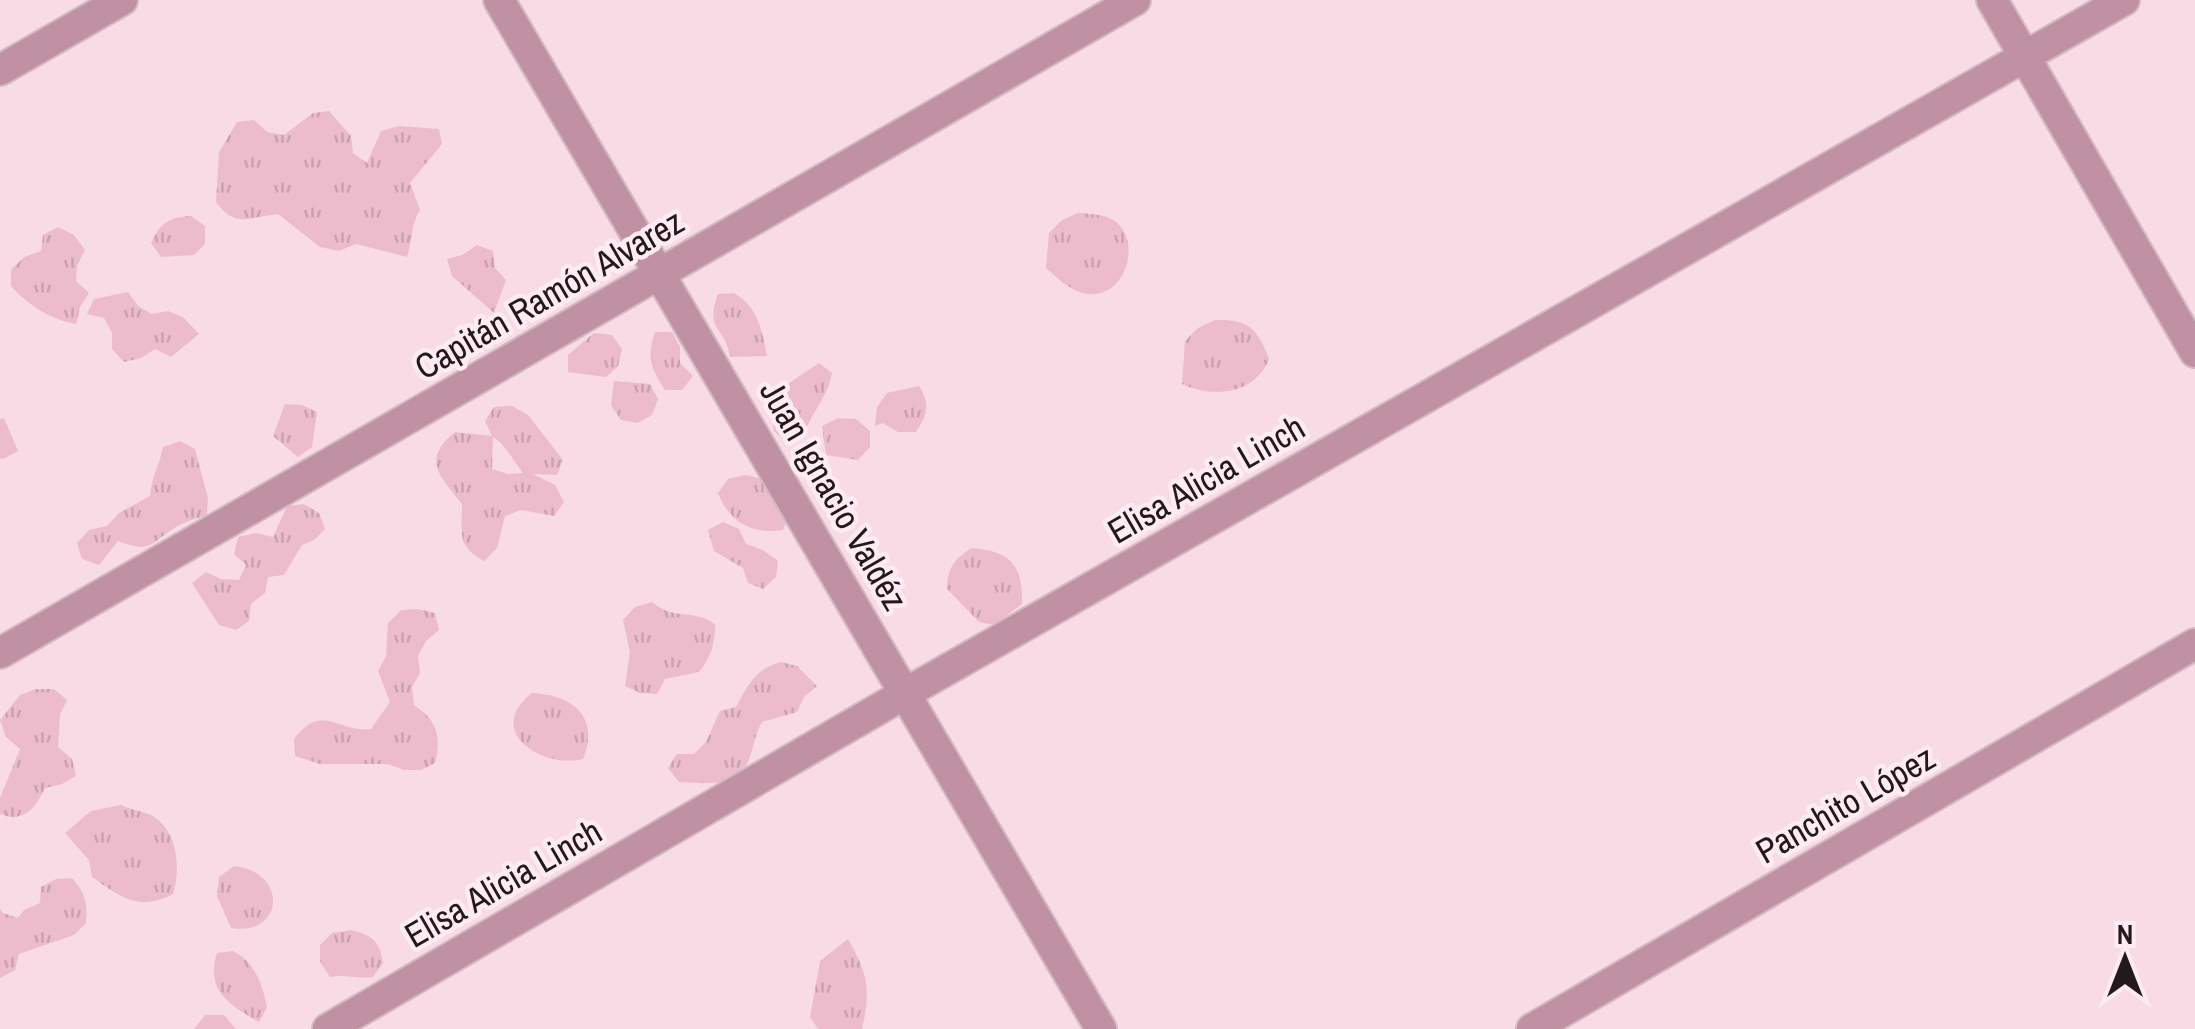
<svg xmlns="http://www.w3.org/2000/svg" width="2195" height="1029" viewBox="0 0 2195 1029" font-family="'Archivo Narrow',sans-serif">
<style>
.grass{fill:url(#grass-tufts);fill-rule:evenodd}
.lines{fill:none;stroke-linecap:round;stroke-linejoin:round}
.street-casing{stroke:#d2b8c1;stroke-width:34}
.street{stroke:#c091a2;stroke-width:30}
.labels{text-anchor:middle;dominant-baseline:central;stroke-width:9;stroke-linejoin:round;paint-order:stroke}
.street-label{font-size:35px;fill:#23191c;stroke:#feecf1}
</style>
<defs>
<pattern id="grass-tufts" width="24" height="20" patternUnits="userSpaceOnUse" patternTransform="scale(2.5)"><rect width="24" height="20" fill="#ecbccd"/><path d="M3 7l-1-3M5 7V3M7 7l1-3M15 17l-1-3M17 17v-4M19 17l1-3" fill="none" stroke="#caa1af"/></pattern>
</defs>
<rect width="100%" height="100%" fill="#f8dbe5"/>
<!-- grass -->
<g class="grass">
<path d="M329 111 351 136 353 153 367 163 381 131 399 126 439 129 442 144 410 183 420 210C410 226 413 240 407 257L356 244 339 251 320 247 278 214C249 217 236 229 216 202L219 152 237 122 254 120 267 132 284 135 313 113Z"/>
<path d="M1078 213C1091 214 1106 214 1116 222 1147 248 1117 315 1071 288 1062 283 1054 275 1046 268L1049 233 1062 220Z"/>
<path d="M191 216 205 226V244L194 255 161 257 151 243C160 223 169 217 191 216Z"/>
<path d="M58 227 74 235 85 250 77 265 76 281 89 293 80 307 76 324C51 320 28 305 11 286V270L24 257 41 251 43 235Z"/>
<path d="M477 245 493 251 495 268 506 280 494 313 452 276 447 259 462 255Z"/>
<path d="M128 292 138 306 152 314 168 311 183 317 199 334 171 357 155 349 141 358 124 362 112 349V333L104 318 87 314 94 299Z"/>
<path d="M734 293C758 307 762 330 767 356L730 357C725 325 704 331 718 294Z"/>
<path d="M1215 320C1249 319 1257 328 1269 359 1255 394 1214 399 1182 384L1185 341 1198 328Z"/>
<path d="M655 332H672L680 347V363L693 376 682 390H665C651 368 646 358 655 332Z"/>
<path d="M594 333 612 335 622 349 618 366 606 377 568 372V355Z"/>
<path d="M819 363 832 373C828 396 812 412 804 434L787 443 774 431 767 398Z"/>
<path d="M614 381 650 384 658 399 652 415 638 423 621 420 611 405Z"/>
<path d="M919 386C930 404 928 414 916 432H898L883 423 875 426 877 407 887 393Z"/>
<path d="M285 404 302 405 317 412 312 447 298 457 273 436Z"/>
<path d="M512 406 528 415 563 460 557 475 533 474 555 485 564 502 554 516 521 510 505 516 497 548 484 561C456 547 462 531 462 504 441 477 420 460 455 432L492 436 485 421 494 407ZM493 437C507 446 513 461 523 473L508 474 492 469Z"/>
<path d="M4 418 18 451 3 459 0 458V419Z"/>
<path d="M838 418 856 419 870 431V447L858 460 826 455 822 426Z"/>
<path d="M180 441 195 449 208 498 207 515C197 519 185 521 176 527 150 543 152 554 118 541L99 565 82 559 77 543 89 530 107 526 119 513 150 496C151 478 160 464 163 447Z"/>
<path d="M745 475C772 479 778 492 789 515L783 530C752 535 729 522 718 493L728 479Z"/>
<path d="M304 504 319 513 325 529 314 540 302 545 284 575 268 577 265 593 251 604 249 621 236 630 219 625 192 583 206 572 221 579 239 580 246 565 234 554 238 537 256 533 273 537 287 506Z"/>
<path d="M723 522 739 529 746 544 763 550 778 561 776 577 763 589 748 583 743 568 714 551 708 530Z"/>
<path d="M971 548C1010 551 1023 564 1022 604L995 625 979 622 947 589C947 568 954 560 971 548Z"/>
<path d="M652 602C676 622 689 607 715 624 715 644 711 657 699 672L665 679 657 694 640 693 625 686 630 652 623 620 635 607Z"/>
<path d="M418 609 435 613 439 630 426 641 418 656 420 673 412 687 414 705C437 720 442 737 435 763L421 770H404L388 764H320L295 756 294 739C323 701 337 733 371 729L390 702 378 671 386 656 388 623 401 610Z"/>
<path d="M781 662 797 666 817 686 804 697 797 712 762 722C755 734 754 746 749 759 738 789 705 783 679 782L668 768 677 754H694L706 742 720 711 736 707C748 685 755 669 781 662Z"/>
<path d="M36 689H54L67 700 60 715 58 747 72 759 76 776 62 784 45 788C36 807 24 824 0 814V798L20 749 6 737 0 720 20 695Z"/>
<path d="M532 693C573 695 600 717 583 759 542 769 483 731 532 693Z"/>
<path d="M121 805C131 810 142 811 151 815 178 829 181 870 173 894 138 912 121 897 92 877L89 860 65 833 91 811Z"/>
<path d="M234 866C289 872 284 937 231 928L217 896 219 877Z"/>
<path d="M72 878C85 892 88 904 86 923L74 935 19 954 15 970 0 978V909L3 913 18 918 24 910 40 903 41 887 56 879Z"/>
<path d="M351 930C372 935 380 941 383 963L373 977C358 979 344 974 330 977L320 962V945L332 933Z"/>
<path d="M848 939C868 974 871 990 862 1029H818L810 1017 820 961Z"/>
<path d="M233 951C255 962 262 984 267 1007L259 1022C229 1005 205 990 217 953Z"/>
<path d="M205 1015H224L236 1029H194Z"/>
</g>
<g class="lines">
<!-- street casing -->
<g class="street-casing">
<g id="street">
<path d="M499 0 1101 1029"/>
<path d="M1992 0 2195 352"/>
<path d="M0 70 122 0"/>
<path d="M0 653 1135 0"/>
<path d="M328 1029 906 693 2124 0"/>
<path d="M1532 1029 2195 644"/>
</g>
</g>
<!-- street -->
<use href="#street" class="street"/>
</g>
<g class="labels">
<!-- street labels -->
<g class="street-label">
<text transform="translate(549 294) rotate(-30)">Capitán Ramón Alvarez</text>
<text transform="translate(1206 479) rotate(-30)">Elisa Alicia Linch</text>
<text transform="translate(834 495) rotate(60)">Juan Ignacio Valdéz</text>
<text transform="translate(1845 804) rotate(-30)">Panchito López</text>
<text transform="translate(503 883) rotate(-30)">Elisa Alicia Linch</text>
</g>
</g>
<!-- north arrow -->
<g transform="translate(2125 959)" stroke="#feecf1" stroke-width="8" paint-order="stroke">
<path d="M0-8L18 38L0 25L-18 38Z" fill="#23191c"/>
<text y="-15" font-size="28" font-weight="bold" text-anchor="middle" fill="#23191c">N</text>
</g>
</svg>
